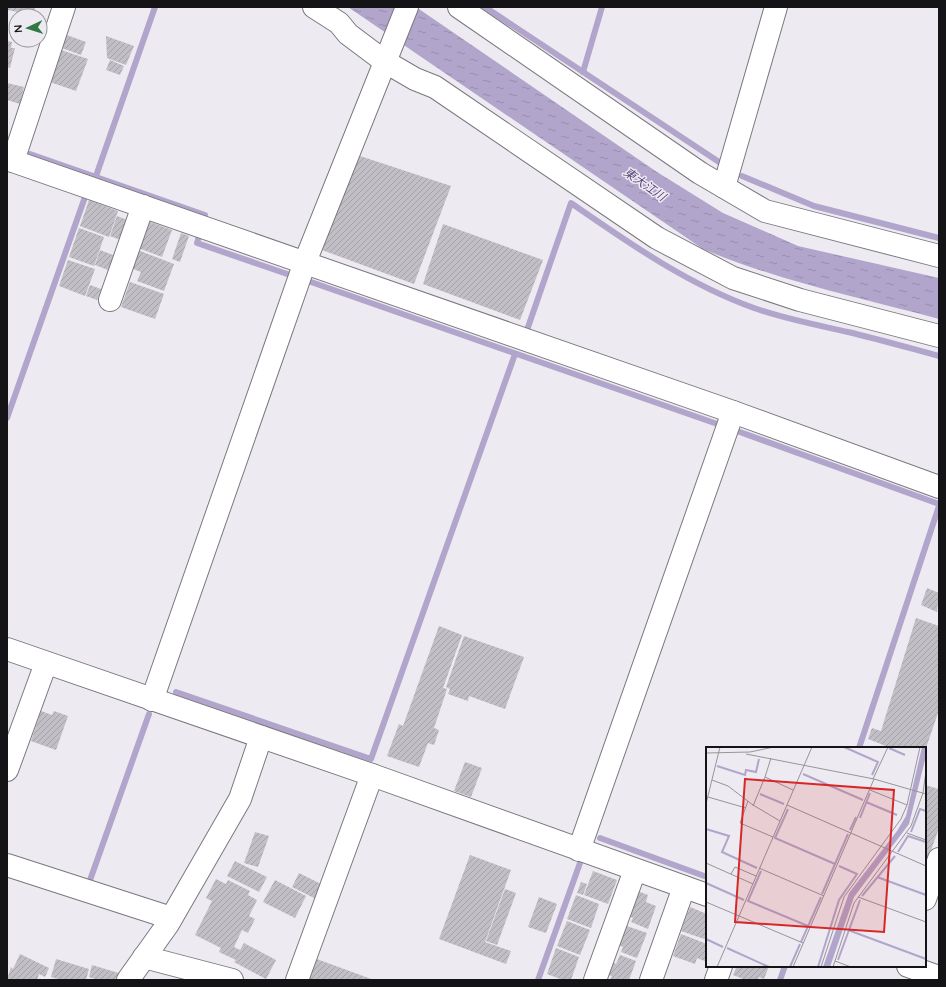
<svg xmlns="http://www.w3.org/2000/svg" width="946" height="987" viewBox="0 0 946 987" font-family="Quicksand,'Noto Sans JP',sans-serif">
<style>
.water{fill:url(#water-ripples)}
.lines{fill:none;stroke-linecap:round;stroke-linejoin:round}
.stream{stroke:#b2a5cc;stroke-width:6}
.building{fill:url(#building-hatch)}
.minor-casing{stroke:#7a787e;stroke-width:24}
.minor{stroke:#fff;stroke-width:22}
.labels{text-anchor:middle;dominant-baseline:central;stroke-width:3;stroke-linejoin:round;paint-order:stroke}
.water-label{font-size:12px;font-style:italic;fill:#5c487d;stroke:#edebf1}
.inset-river{fill:none;stroke:#b2a5cc;stroke-width:2}
.inset-road{fill:none;stroke:#969599;stroke-width:1}
.view{fill:#d62828;fill-opacity:0.15;stroke:#d62828;stroke-width:2}
.inset-edge{fill:none;stroke:#141315;stroke-width:2}
</style>
<defs>
<pattern id="water-ripples" width="26" height="14" patternUnits="userSpaceOnUse"><rect width="26" height="14" fill="#b2a5cc"/><path d="M2 4q2-2 4 0t4 0M15 11q2-2 4 0t4 0" fill="none" stroke="#988dae"/></pattern>
<pattern id="building-hatch" width="6" height="6" patternUnits="userSpaceOnUse"><rect width="6" height="6" fill="#c1bfc5"/><path d="M-1 1l2-2M0 6l6-6M5 7l2-2" fill="none" stroke="#a5a3a8"/></pattern>
</defs>
<rect width="100%" height="100%" fill="#edebf1"/>
<!-- water -->
<path class="water" d="M348 7H416L657 172 723 213 764 231 798 246 939 278V319C860 298 779 281 703 249Z"/>
<g class="lines">
<!-- stream -->
<g class="stream">
<path d="M485 7 719 162"/>
<path d="M583 72 602 7"/>
<path d="M30 154 205 215 204 220"/>
<path d="M96 176 155 7"/>
<path d="M742 176 814 206 939 238"/>
<path d="M199 236 197 243 293 276"/>
<path d="M311 282 723 426"/>
<path d="M526 333 571 203C629 243 687 284 754 308 785 319 817 325 848 332 878 339 909 348 939 356"/>
<path d="M7 418 85 197"/>
<path d="M737 431 939 504"/>
<path d="M176 692 371 759 515 354"/>
<path d="M859 748 939 506"/>
<path d="M600 838 707 877"/>
<path d="M89 883 149 714"/>
<path d="M538 980 580 863"/>
<path d="M780 980 785 966"/>
</g>
</g>
<!-- building -->
<g class="building">
<path d="M7 7H35L34 15 7 10Z"/>
<path d="M64 34 86 42 81 55 59 47Z"/>
<path d="M106 36 134 46 126 65 107 58Z"/>
<path d="M7 41 12 42 11 48H15L10 68 7 67Z"/>
<path d="M58 49 88 59 76 91 47 81Z"/>
<path d="M110 60 124 66 120 75 106 70Z"/>
<path d="M7 83 24 87 20 104 7 100Z"/>
<path d="M357 155 451 186 414 284 322 250Z"/>
<path d="M89 200 118 211 109 237 80 226Z"/>
<path d="M117 216 130 221 123 241 110 236Z"/>
<path d="M145 220 172 230 162 257 136 247Z"/>
<path d="M443 224 543 260 520 320 423 284Z"/>
<path d="M79 228 104 237 94 266 69 257Z"/>
<path d="M181 233 189 236 180 262 172 259Z"/>
<path d="M135 249 174 264 164 291 137 281 141 272 128 267Z"/>
<path d="M100 250 118 257 113 272 95 265Z"/>
<path d="M68 260 95 269 85 296 59 286Z"/>
<path d="M130 282 164 294 155 319 121 307Z"/>
<path d="M90 285 101 289 97 300 86 296Z"/>
<path d="M927 588 939 593 937 612 921 605Z"/>
<path d="M916 618 939 626V710L925 751V748H891L868 739 872 728 881 731Z"/>
<path d="M439 626 462 635 443 688 447 689 434 728 439 730 434 745 428 743 419 767 387 756 399 724 403 726Z"/>
<path d="M464 636 524 657 505 709 469 696 468 701 448 694 450 689 446 687Z"/>
<path d="M41 711 52 715 54 711 68 716 56 750 31 741Z"/>
<path d="M465 762 482 768 471 797 454 791Z"/>
<path d="M925 785 939 789V828L925 867Z"/>
<path d="M255 832 269 836 258 867 244 863Z"/>
<path d="M470 855 511 870 485 942 511 951 506 964 439 939Z"/>
<path d="M235 861 267 877 259 892 227 876Z"/>
<path d="M593 871 617 880 608 904 584 895Z"/>
<path d="M299 873 323 885 316 899 292 887Z"/>
<path d="M216 879 226 884 228 880 250 891 248 895 257 900 249 916 255 919 248 933 242 930 234 947 240 950 244 943 276 960 266 979 234 962 236 960 219 952 221 948 195 935 212 901 206 898Z"/>
<path d="M275 880 306 896 295 918 263 902Z"/>
<path d="M581 882 587 884 583 895 577 893Z"/>
<path d="M505 889 516 893 497 945 486 941Z"/>
<path d="M635 890 648 895 646 902 656 906 648 929 631 922 633 918 626 915Z"/>
<path d="M576 895 599 904 591 928 567 919Z"/>
<path d="M539 897 557 904 546 933 528 927Z"/>
<path d="M690 907 707 914V940L681 931Z"/>
<path d="M567 921 590 930 580 955 557 946Z"/>
<path d="M624 925 647 933 637 958 621 952 623 947 616 944Z"/>
<path d="M681 934 707 944V962L697 958 695 964 673 956Z"/>
<path d="M556 948 579 957 571 980H563L547 974Z"/>
<path d="M20 954 49 968 45 977 39 974 37 980H7L11 967 13 969Z"/>
<path d="M620 955 636 961 629 980H610L612 976 607 975 612 962 616 964Z"/>
<path d="M314 958 374 980H306Z"/>
<path d="M56 959 89 969 86 980H62L51 977Z"/>
<path d="M92 965 122 974 120 980H98L89 977Z"/>
<path d="M730 966H769L764 979 759 977 758 980H746L733 975 736 968Z"/>
</g>
<g class="lines">
<!-- minor casing -->
<g class="minor-casing">
<g id="minor">
<path d="M314 7 339 23 348 34 384 61 415 79 435 87 657 238 733 278 800 300 939 336"/>
<path d="M459 7 700 173 765 211 939 256"/>
<path d="M7 159 733 412 939 487"/>
<path d="M13 161 64 7"/>
<path d="M724 187 776 7"/>
<path d="M110 300 143 206"/>
<path d="M7 649 372 775 707 895"/>
<path d="M152 700 305 262 407 7"/>
<path d="M7 770 46 663"/>
<path d="M579 850 733 412"/>
<path d="M7 865 171 918"/>
<path d="M925 899 939 859"/>
<path d="M144 957 232 980"/>
<path d="M908 966 939 977"/>
<path d="M128 980 168 924 240 799 261 737"/>
<path d="M297 980 372 775"/>
<path d="M595 980 635 870"/>
<path d="M651 980 684 887"/>
<path d="M716 980 721 966"/>
</g>
</g>
<!-- minor -->
<use href="#minor" class="minor"/>
</g>
<g class="labels">
<!-- water labels -->
<g class="water-label">
<text transform="translate(645 184) rotate(35)">東大江川</text>
</g>
</g>
<!-- overview -->
<g transform="translate(706 747)">
<rect width="220" height="220" fill="#edebf1"/>
<path d="M216 0H220V9L203 77 148 150 124 220H117L143 146 191 84 200 69Z" fill="#b2a5cc"/>
<path class="inset-river" d="M138 0 172 15 166 28M183 1 199 8M11 19 39 28 40 23 50 25 53 12M97 27 157 53M54 47 78 57M160 55 191 68M82 62 69 91 129 117M154 71 164 46M0 82 23 89 16 105 51 121M144 83 150 70M205 85 214 62 220 64M192 105 202 89 220 95M55 124 42 154 102 179M171 130 220 148M0 136 38 153M116 147 142 87M156 149 189 109M142 183 220 212M0 192 17 200M95 195 115 150M21 201 63 220M132 213 154 153M84 220 94 197M112 220 133 153 151 127 133 119"/>
<path class="inset-road" d="M0 6 44 5 68 0M40 7 168 32 220 47M65 11 59 30 87 43M167 32 182 0M6 33 22 39 47 58 74 74M164 43 201 58M2 50 40 61M42 54 34 76 67 90M0 57 14 0M81 58 220 119M47 59 59 30M201 86 220 93M0 116 47 137M53 121 118 149M25 127 29 120 50 129M152 150 220 175M0 155 97 196M129 214 145 220M11 220 106 0M87 220 168 32M115 220 138 150 195 72 201 58 214 0M127 220 148 156 205 79 217 46 220 24"/>
<path class="view" d="M39 32 188 43 178 185 29 175Z"/>
<rect width="220" height="220" class="inset-edge"/>
</g>
<!-- border -->
<rect width="946" height="987" fill="none" stroke="#141315" stroke-width="16"/>
<!-- north arrow -->
<g transform="translate(28 28) rotate(266)"><circle r="19" fill="#edebf1" stroke="#969599"/>
<path d="M0-3L7 15L0 10L-7 15Z" fill="#317845"/>
<text y="-6" font-size="11" font-weight="bold" text-anchor="middle" fill="#141315">N</text>
</g>
</svg>
